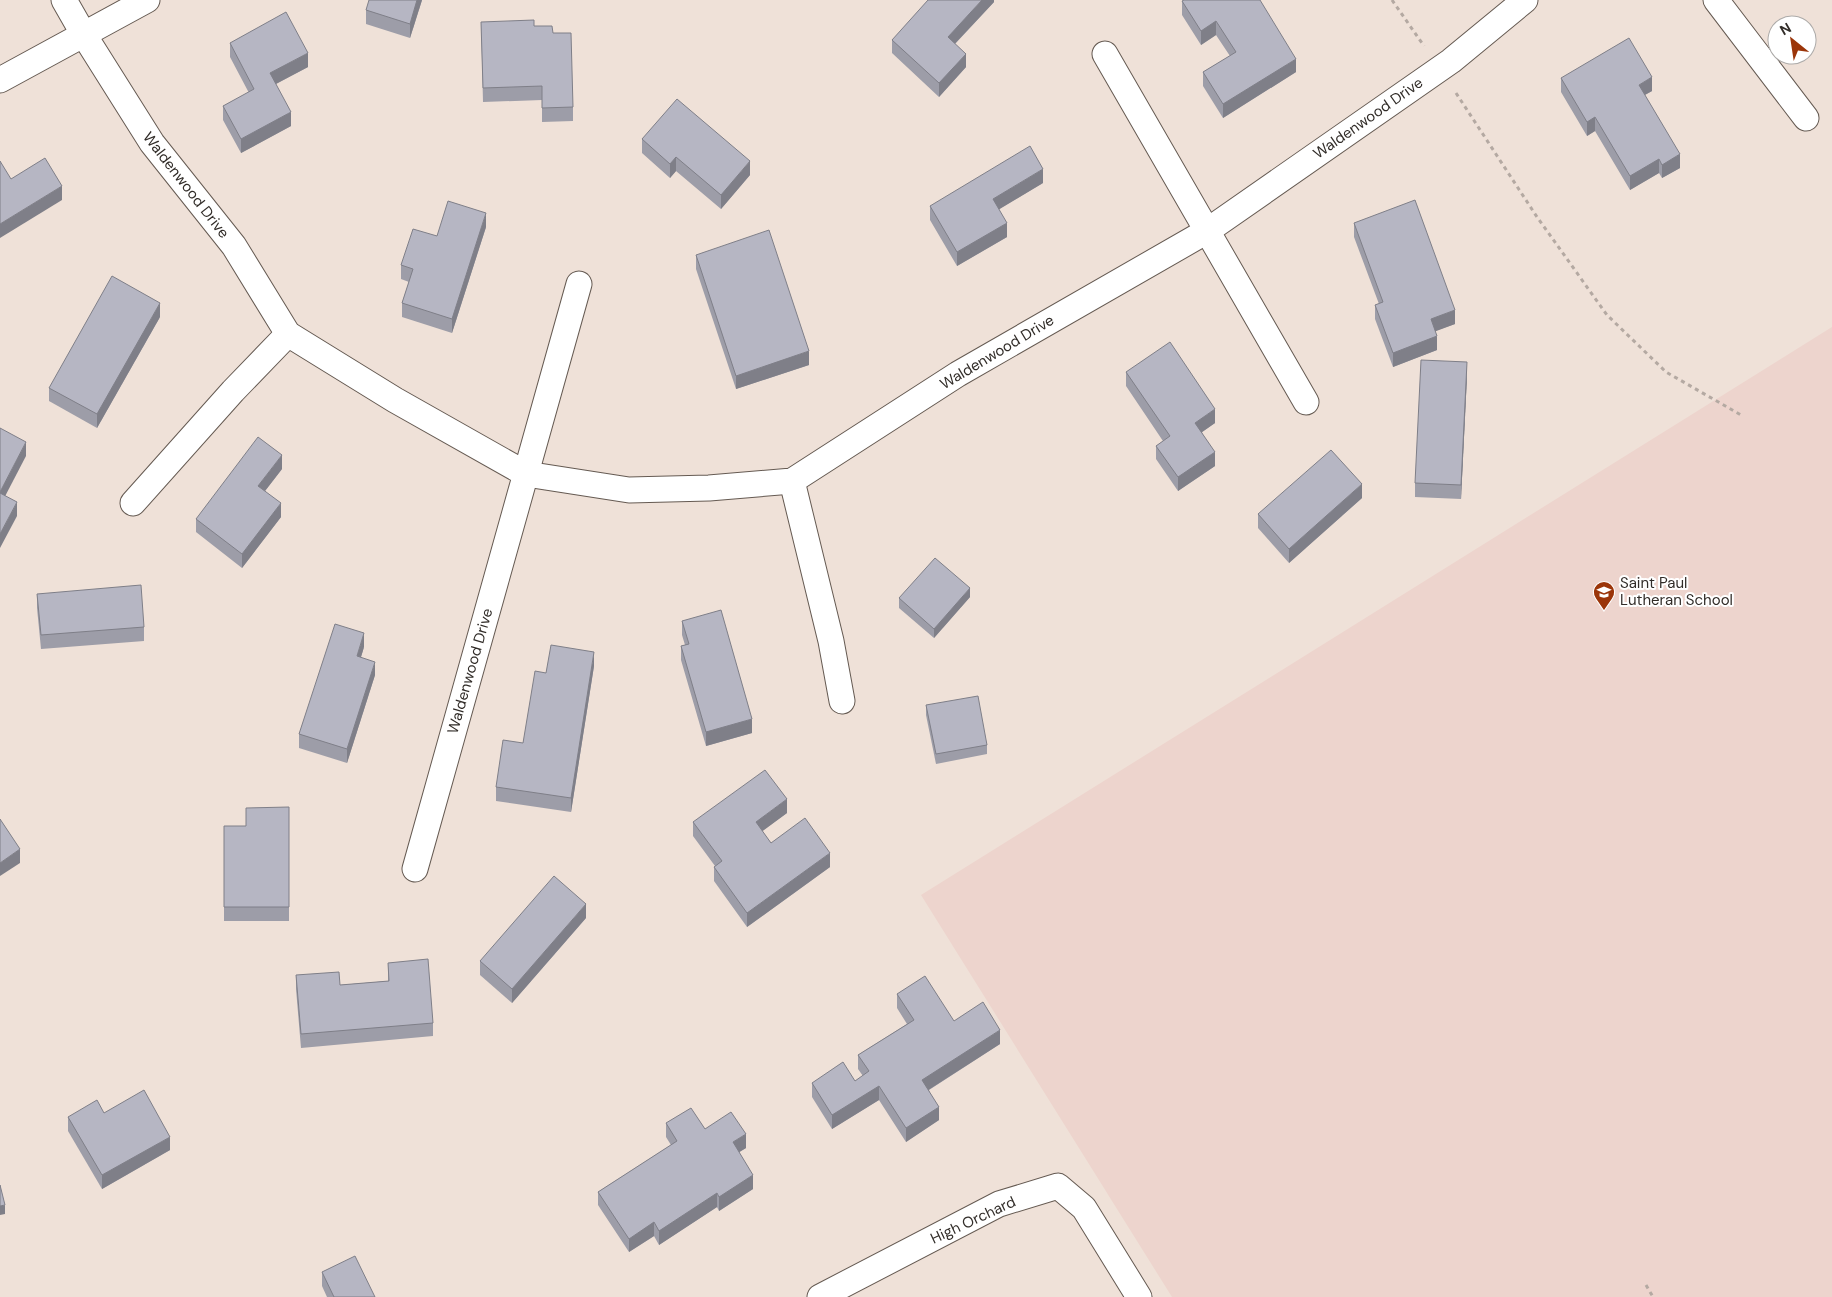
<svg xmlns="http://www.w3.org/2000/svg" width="1832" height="1297" viewBox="0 0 1832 1297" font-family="'DM Sans',sans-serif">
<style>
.education{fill:#edd4cd}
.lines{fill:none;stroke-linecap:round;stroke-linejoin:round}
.minor-casing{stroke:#655a52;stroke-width:27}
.path{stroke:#b4a9a2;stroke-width:3;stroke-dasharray:4 4;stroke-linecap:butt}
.minor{stroke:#fff;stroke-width:25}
.wall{fill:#9d9da8}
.shaded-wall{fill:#7f7f88}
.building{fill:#b6b6c3;stroke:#7f7f88}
.labels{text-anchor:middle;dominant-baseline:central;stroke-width:4;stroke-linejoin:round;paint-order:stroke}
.street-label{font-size:15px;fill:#312c28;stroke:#fff}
.poi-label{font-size:15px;fill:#312c28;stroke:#fff;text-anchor:start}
</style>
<rect width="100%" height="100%" fill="#efe1d8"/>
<!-- education -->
<path class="education" d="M1832 327V1297H1172L921 895Z"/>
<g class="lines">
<!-- minor casing -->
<g class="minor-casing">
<g id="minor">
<path d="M64 0 84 35 152 143 234 246 288 334 395 400 526 474 629 490 709 488 792 481 958 374 1207 231 1451 61 1525 0"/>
<path d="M1716 0 1806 118"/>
<path d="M1105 54 1306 402"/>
<path d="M0 80 147 0"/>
<path d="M792 481 831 641 842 701"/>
<path d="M133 503 233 391 288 334"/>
<path d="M415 869 579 284"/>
<path d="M820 1297 999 1204 1058 1186 1084 1208 1139 1297"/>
</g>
</g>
<!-- path -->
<g class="path">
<path d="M1392 0 1424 46"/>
<path d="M1456 93 1537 217 1607 315 1666 372 1741 415"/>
<path d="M1646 1285 1653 1297"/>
</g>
<!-- minor -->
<use href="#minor" class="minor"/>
</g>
<!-- wall -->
<g class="wall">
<path d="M422 0 410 38 366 24V10Z"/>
<path d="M994 0V2L955 44 966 67 939 97 892 53V40Z"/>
<path d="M1184 0 1296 72 1223 118 1203 86V72L1230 56 1216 35 1201 45 1182 15V1Z"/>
<path d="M481 22 534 26 553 33 573 107V121L542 122V100L483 102Z"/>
<path d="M230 43 308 67 276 84 291 126 241 153 223 120V106L249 93 230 57Z"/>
<path d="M1561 78 1652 91 1645 95 1680 168 1662 178 1659 173 1630 190 1595 131 1587 136 1561 92Z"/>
<path d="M642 139 750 175 721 209 676 171 670 178 642 153Z"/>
<path d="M1043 183 999 209 1007 237 957 266 930 220V206Z"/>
<path d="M1354 223 1455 324 1435 331 1437 350 1393 367 1375 319V305L1379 304 1354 237Z"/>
<path d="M486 227 452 333 402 317V303L409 282 401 279V265Z"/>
<path d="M696 255 809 365 736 389 696 269Z"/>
<path d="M160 317 97 428 49 401V388Z"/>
<path d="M1126 372 1215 423 1202 432 1215 466 1178 491 1156 459V446L1163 441 1126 386Z"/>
<path d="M1467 376 1461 499 1415 497V483Z"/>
<path d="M282 469 265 491 281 517 242 568 196 532V519Z"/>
<path d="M1362 498 1289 563 1258 528V514Z"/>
<path d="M37 594 144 627V641L41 649 37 608Z"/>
<path d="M970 597 934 638 899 608V598Z"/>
<path d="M682 621 752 733 706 746 681 660V646L685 645 682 635Z"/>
<path d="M364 647 361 657 375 675 347 763 299 748V734Z"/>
<path d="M594 666 571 812 496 801V787L523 743 546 673Z"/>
<path d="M926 705 987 745V754L936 764 926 715Z"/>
<path d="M289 807V921H224V826H246Z"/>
<path d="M787 813 762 831 771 843 830 867 747 927 714 881V867L715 866 693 836V822Z"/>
<path d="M586 918 512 1003 480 975V961Z"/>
<path d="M388 963 433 1023V1036L301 1048 296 989V975L340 985 388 981Z"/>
<path d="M897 994 1000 1044 929 1090 939 1120 906 1142 879 1100 832 1129 812 1097V1083L855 1081 863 1076 858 1069V1055L907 1024 897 1008Z"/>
<path d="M104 1113 170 1150 102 1189 68 1131V1117Z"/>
<path d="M666 1123 705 1129 746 1148 739 1152 753 1189 719 1211 717 1207 659 1245 654 1236 629 1252 598 1205V1192L671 1145 666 1137Z"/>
<path d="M322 1272 375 1297H327L322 1286Z"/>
</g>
<!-- shaded-wall -->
<g class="shaded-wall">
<path d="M417 0H422L410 38V24Z"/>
<path d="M982 0H994V2L948 51V37Z"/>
<path d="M1216 21V35L1201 45V31Z"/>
<path d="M308 53V67L270 87V73Z"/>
<path d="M966 54V67L939 97V83Z"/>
<path d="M1296 59V72L1223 118V104Z"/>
<path d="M1652 77V91L1639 98V85Z"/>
<path d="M291 112V126L241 153V139Z"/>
<path d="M1595 117V131L1587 136V122Z"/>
<path d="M1680 154V168L1662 178V165Z"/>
<path d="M676 157V171L670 178V164Z"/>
<path d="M1659 159V173L1630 190V176Z"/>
<path d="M750 161V175L721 209V195Z"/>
<path d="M1043 169V183L993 213V199Z"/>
<path d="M62 186V200L0 238V224Z"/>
<path d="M486 213V227L452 333V319Z"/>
<path d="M1007 223V237L957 266V252Z"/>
<path d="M160 303V317L97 428V414Z"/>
<path d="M1455 310V324L1431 333V319Z"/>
<path d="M1437 336V350L1393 367V353Z"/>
<path d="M809 351V365L736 389V376Z"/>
<path d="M1467 362V376L1461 499V485Z"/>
<path d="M1215 409V423L1195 437V423Z"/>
<path d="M26 442V456L0 506V492Z"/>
<path d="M1215 452V466L1178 491V477Z"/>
<path d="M282 455V469L258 500V486Z"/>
<path d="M1362 484V498L1289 563V549Z"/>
<path d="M17 502V516L0 548V534Z"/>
<path d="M281 503V517L242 568V554Z"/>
<path d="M970 588V597L934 638V629Z"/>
<path d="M364 633V647L357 670V656Z"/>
<path d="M594 652V666L571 812V798Z"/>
<path d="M375 662V675L347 763V749Z"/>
<path d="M752 719V733L706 746V732Z"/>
<path d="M787 799V813L756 836V822Z"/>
<path d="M20 849V863L0 876V863Z"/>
<path d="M830 853V867L747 927V913Z"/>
<path d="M586 904V918L512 1003V989Z"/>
<path d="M1000 1030V1044L922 1094V1080Z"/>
<path d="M879 1086V1100L832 1129V1115Z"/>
<path d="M939 1107V1120L906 1142V1128Z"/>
<path d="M746 1134V1148L733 1156V1142Z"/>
<path d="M170 1137V1150L102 1189V1175Z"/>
<path d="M753 1175V1189L719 1211V1197Z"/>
<path d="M717 1193V1207L659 1245V1231Z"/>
<path d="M5 1205V1214L0 1215V1206Z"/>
<path d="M654 1222V1236L629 1252V1239Z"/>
</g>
<!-- building -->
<g class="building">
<path d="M369 0H417L410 24 366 10Z"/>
<path d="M928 0H982L948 37 966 54 939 83 892 40Z"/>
<path d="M1184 0H1260L1296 59 1223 104 1203 72 1236 52 1216 21 1201 31 1182 1Z"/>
<path d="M286 12 308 53 270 73 291 112 241 139 223 106 254 89 230 43Z"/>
<path d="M534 20V26H552L553 33H571L573 107 542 108V86L483 88 481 22Z"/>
<path d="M1629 38 1652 77 1639 85 1680 154 1662 165 1659 159 1630 176 1595 117 1587 122 1561 78Z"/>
<path d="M677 99 750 161 721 195 676 157 670 164 642 139Z"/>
<path d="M1030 146 1043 169 993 199 1007 223 957 252 930 206Z"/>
<path d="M45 158 62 186 0 224V161L11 179Z"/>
<path d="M1415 200 1455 310 1431 319 1437 336 1393 353 1375 305 1383 302 1354 223Z"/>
<path d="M448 201 486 213 452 319 402 303 413 269 401 265 413 229 437 236Z"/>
<path d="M769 230 809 351 736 376 696 255Z"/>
<path d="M112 276 160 303 97 414 49 388Z"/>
<path d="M1170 342 1215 409 1195 423 1215 452 1178 477 1156 446 1170 436 1126 372Z"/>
<path d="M1421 360 1467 362 1461 485 1415 483Z"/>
<path d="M0 428 26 442 0 492Z"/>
<path d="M258 437 282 455 258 486 281 503 242 554 196 519Z"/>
<path d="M1331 450 1362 484 1289 549 1258 514Z"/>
<path d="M0 493 17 502 0 534Z"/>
<path d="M935 558 970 588 934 629 899 598Z"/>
<path d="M141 585 144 627 41 635 37 594Z"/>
<path d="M721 610 752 719 706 732 681 646 689 644 682 621Z"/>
<path d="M335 624 364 633 357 656 375 662 347 749 299 734Z"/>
<path d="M551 645 594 652 571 798 496 787 503 740 523 743 535 671 546 673Z"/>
<path d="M978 696 987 745 936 754 926 705Z"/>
<path d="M765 770 787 799 756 822 771 843 805 818 830 853 747 913 714 867 722 861 693 822Z"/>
<path d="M289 807V907H224V826H246V808Z"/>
<path d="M0 819 20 849 0 863Z"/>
<path d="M554 876 586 904 512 989 480 961Z"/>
<path d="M428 959 433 1023 301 1034 296 975 339 972 340 985 389 981 388 963Z"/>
<path d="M925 976 954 1021 983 1002 1000 1030 922 1080 939 1107 906 1128 879 1086 832 1115 812 1083 843 1062 855 1081 869 1071 858 1055 914 1020 897 994Z"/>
<path d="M144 1090 170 1137 102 1175 68 1117 97 1100 104 1113Z"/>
<path d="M691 1108 705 1129 731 1112 746 1134 733 1142 753 1175 719 1197 717 1193 659 1231 654 1222 629 1239 598 1192 677 1141 666 1123Z"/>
<path d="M0 1185 5 1205 0 1206Z"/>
<path d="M355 1256 375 1297H334L322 1272Z"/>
</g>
<!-- icons -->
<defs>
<g id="school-pin" transform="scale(1.125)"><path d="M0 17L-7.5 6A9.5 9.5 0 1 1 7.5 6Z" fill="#9b3509" stroke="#fff"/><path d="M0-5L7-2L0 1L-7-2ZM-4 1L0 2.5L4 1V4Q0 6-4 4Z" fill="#fff"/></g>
</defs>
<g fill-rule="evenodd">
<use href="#school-pin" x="1604" y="592"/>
</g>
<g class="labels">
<!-- street labels -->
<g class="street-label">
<text transform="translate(1368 118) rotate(-35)">Waldenwood Drive</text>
<text transform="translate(186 185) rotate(52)">Waldenwood Drive</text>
<text transform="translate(997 352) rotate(-31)">Waldenwood Drive</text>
<text transform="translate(470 671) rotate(-74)">Waldenwood Drive</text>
<text transform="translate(973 1220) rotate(-25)">High Orchard</text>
</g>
<!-- poi labels -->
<g class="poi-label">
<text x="1620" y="583">Saint Paul<tspan x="1620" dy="17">Lutheran School</tspan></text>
</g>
</g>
<!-- north arrow -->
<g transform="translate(1792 40) rotate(330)"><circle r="24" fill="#ffffff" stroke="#adaba9"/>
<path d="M0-4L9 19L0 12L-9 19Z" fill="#9b3509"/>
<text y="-8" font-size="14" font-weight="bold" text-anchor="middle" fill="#312c28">N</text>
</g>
</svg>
